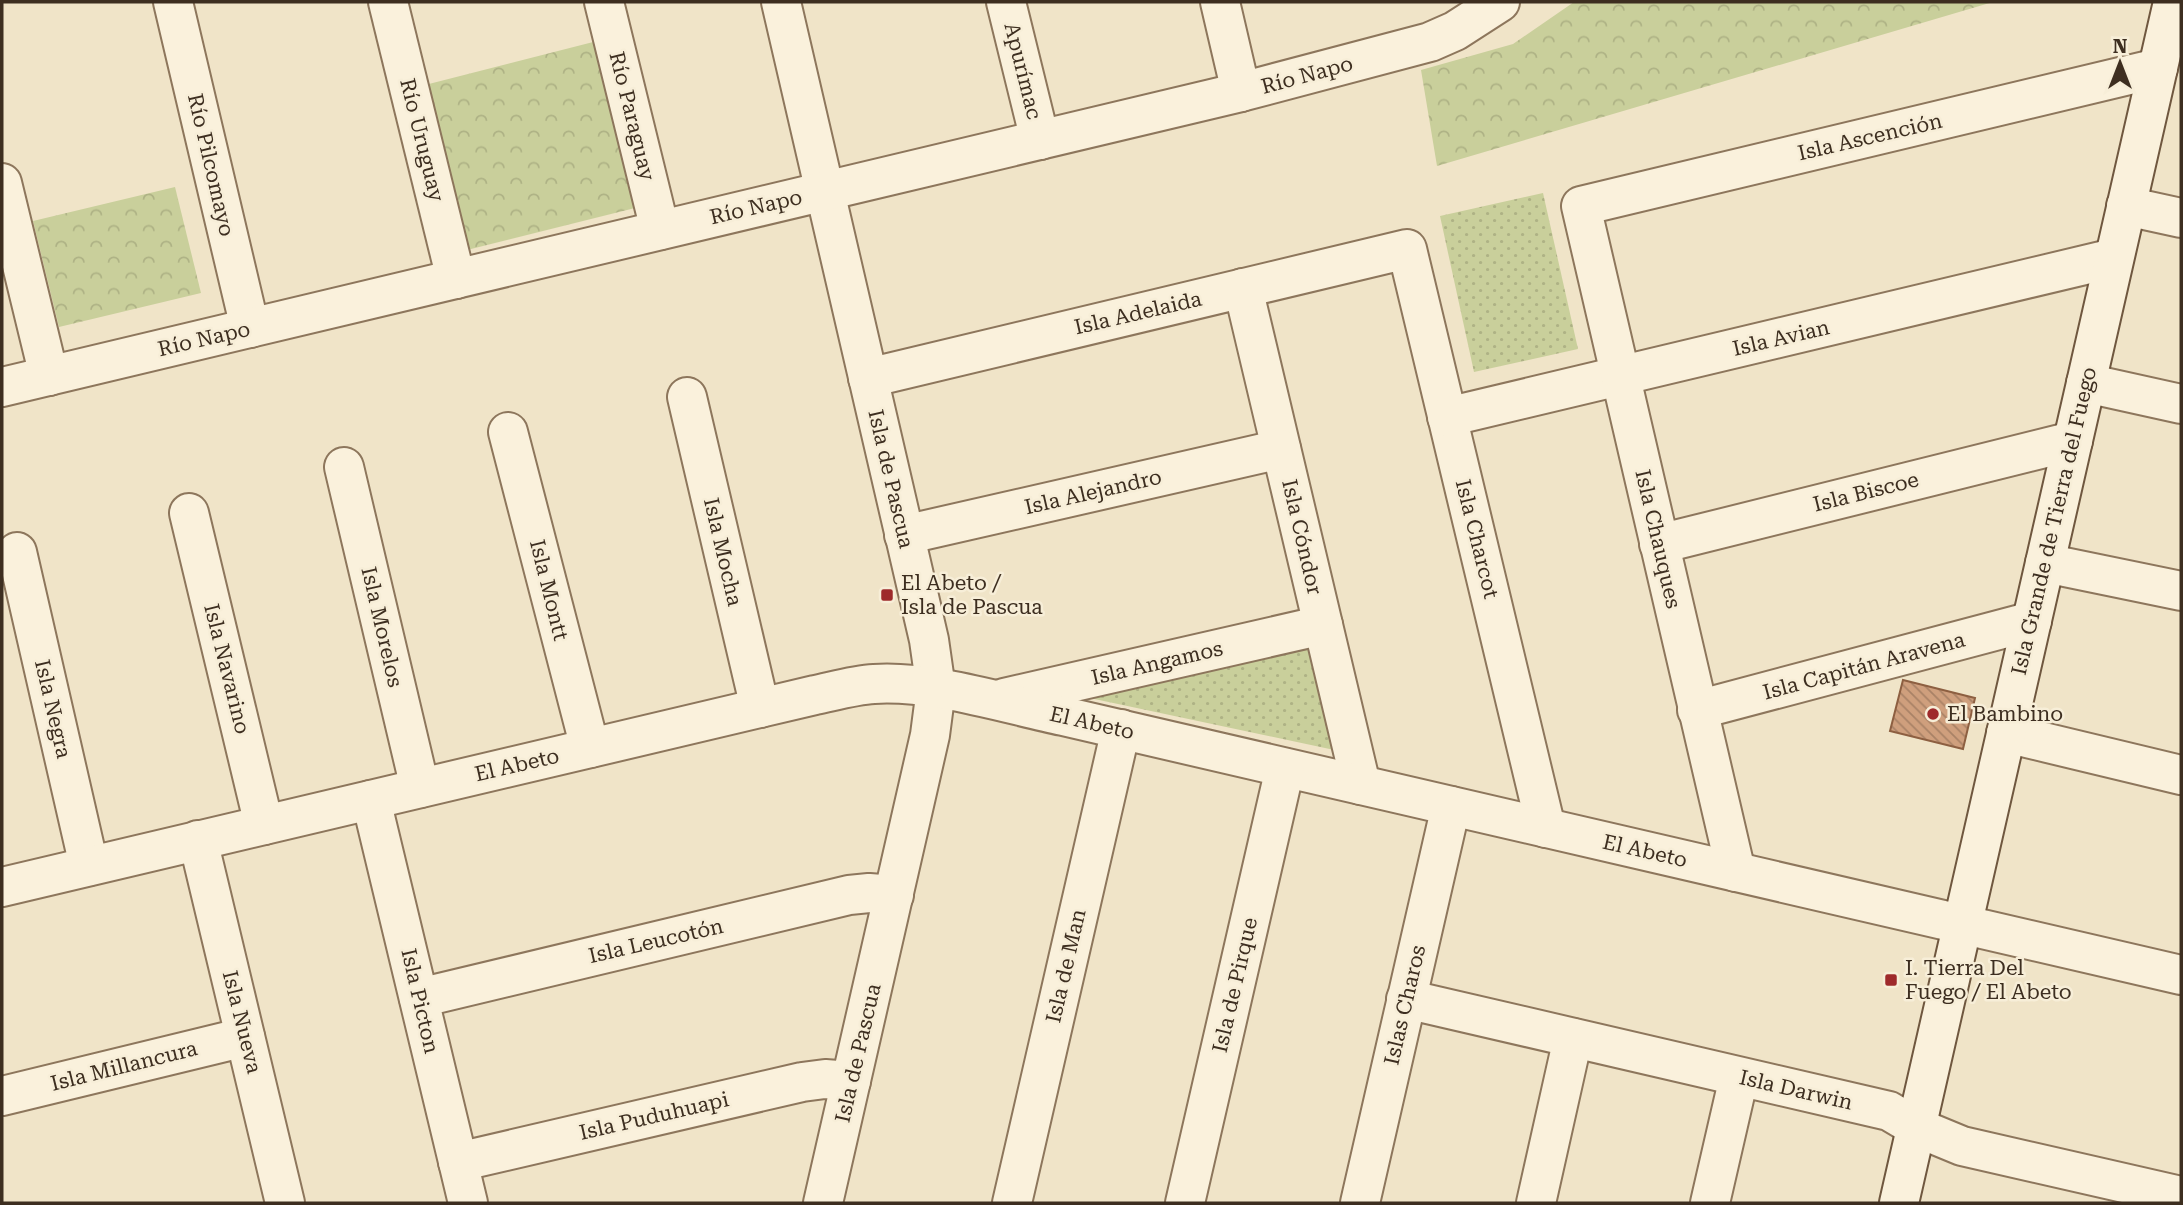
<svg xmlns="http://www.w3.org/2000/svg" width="2183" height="1205" viewBox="0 0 2183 1205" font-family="'Roboto Serif',serif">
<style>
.grass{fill:url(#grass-dots)}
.forest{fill:url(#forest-crowns)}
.building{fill:url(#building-back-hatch);stroke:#8d5f41;stroke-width:2}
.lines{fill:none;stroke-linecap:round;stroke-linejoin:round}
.street-casing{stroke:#8d765c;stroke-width:42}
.secondary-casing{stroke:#6f573f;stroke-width:42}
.street{stroke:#faf1dc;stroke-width:38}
.secondary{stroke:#faf1dc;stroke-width:38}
.poi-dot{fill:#9e2a2b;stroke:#f7eed8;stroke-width:2.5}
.labels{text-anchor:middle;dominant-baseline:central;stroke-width:5;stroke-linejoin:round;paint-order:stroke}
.street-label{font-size:21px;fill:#3d2e20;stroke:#f7eed8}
.poi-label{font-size:21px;fill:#3d2e20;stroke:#f7eed8;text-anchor:start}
</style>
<defs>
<pattern id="grass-dots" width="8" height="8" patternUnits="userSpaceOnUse" patternTransform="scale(1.75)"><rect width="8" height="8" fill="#c9cf9b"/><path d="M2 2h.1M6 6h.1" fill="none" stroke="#aeb285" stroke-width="1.8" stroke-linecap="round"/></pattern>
<pattern id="forest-crowns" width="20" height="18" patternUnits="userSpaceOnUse" patternTransform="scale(1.75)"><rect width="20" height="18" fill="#c9cf9b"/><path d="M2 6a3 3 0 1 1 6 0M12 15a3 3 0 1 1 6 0" fill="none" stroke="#aeb285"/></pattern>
<pattern id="building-back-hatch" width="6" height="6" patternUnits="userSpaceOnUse" patternTransform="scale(1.75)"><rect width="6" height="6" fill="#cf9f7d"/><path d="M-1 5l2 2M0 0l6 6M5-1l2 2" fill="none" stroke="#a98266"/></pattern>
</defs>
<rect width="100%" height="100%" fill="#f0e4c8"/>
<!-- grass -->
<g class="grass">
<path d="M1543 193 1578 349 1474 372 1440 216Z"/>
<path d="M1312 640 1339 751 1085 697Z"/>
</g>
<!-- forest -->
<g class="forest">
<path d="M1574 2H1993L1437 166 1421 70 1513 44Z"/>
<path d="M601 40 639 207 459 252 421 86Z"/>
<path d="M175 187 201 293 59 327 33 221Z"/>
</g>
<!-- building -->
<path class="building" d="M1903 680 1975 698 1963 749 1890 731Z"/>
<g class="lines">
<!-- street casing -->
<g class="street-casing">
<g id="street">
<path d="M173 2 250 328"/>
<path d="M388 2 456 279"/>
<path d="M604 2 660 230"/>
<path d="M781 2 929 640 936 689 930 735 823 1203"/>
<path d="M1006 2 1040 140"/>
<path d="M1220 2 1241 92"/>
<path d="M2 183 49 376"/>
<path d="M2126 206 2181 218"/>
<path d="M1243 288 1361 785"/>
<path d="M868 378 1407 249 1546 828"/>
<path d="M2086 383 2181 404"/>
<path d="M2 387 1241 92 1430 42 1455 31 1500 2"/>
<path d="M687 397 760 708"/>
<path d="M1447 417 2114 258"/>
<path d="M508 432 590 748"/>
<path d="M344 467 420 788"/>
<path d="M189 513 264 825"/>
<path d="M904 535 1281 449"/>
<path d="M1659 544 2073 441"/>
<path d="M17 552 89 866"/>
<path d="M2045 563 2181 591"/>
<path d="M1004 698 1323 625"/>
<path d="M1697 710 2032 621"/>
<path d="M2006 733 2181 775"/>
<path d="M371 800 468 1203"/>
<path d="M198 840 285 1203"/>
<path d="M1736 872 1581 206 2158 68"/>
<path d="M2 887 815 695C834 691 855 685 874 684 931 680 1006 704 1063 716L2181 975"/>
<path d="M419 998 849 895 869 893 894 895"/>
<path d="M1406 999 1889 1111 1916 1127 1962 1146 2181 1196"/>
<path d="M2 1096 245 1037"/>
<path d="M458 1162 802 1082 825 1079 851 1081"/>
<path d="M1012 1203 1121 729"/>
<path d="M1185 1203 1285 768"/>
<path d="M1360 1203 1451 806"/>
<path d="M1536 1203 1573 1038"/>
<path d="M1710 1203 1739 1077"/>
</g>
</g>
<!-- secondary casing -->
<g class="secondary-casing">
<path id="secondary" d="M1899 1203 2173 2"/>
</g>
<!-- street -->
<use href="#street" class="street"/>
<!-- secondary -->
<use href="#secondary" class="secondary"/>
</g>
<!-- markers -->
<g class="poi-dot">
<rect x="880" y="588" width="14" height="14" rx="3.5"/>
<circle cx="1933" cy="714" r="7"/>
<rect x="1884" y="973" width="14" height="14" rx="3.5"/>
</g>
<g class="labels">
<!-- street labels -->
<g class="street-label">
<text transform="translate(1023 71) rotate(76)">Apurímac</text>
<text transform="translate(1307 75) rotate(-15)">Río Napo</text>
<text transform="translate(632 116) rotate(76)">Río Paraguay</text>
<text transform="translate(1870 137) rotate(-13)">Isla Ascención</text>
<text transform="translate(422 140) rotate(76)">Río Uruguay</text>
<text transform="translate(211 165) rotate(77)">Río Pilcomayo</text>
<text transform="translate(756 207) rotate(-13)">Río Napo</text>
<text transform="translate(1138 313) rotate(-13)">Isla Adelaida</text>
<text transform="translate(1781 338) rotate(-13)">Isla Avian</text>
<text transform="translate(204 339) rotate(-13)">Río Napo</text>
<text transform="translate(891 479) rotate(77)">Isla de Pascua</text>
<text transform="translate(1093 492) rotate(-13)">Isla Alejandro</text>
<text transform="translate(1866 492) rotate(-14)">Isla Biscoe</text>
<text transform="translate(2054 521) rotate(-77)">Isla Grande de Tierra del Fuego</text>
<text transform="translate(1302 537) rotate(77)">Isla Cóndor</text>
<text transform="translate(1477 539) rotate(76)">Isla Charcot</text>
<text transform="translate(1658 539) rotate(77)">Isla Chauques</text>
<text transform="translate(723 552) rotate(77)">Isla Mocha</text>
<text transform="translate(549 590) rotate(76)">Isla Montt</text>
<text transform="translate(382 627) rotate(77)">Isla Morelos</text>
<text transform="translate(1157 663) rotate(-13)">Isla Angamos</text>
<text transform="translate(1864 666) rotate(-15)">Isla Capitán Aravena</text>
<text transform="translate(227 669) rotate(76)">Isla Navarino</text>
<text transform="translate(53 709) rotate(77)">Isla Negra</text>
<text transform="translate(1092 723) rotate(13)">El Abeto</text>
<text transform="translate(517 765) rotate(-13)">El Abeto</text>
<text transform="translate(1645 851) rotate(13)">El Abeto</text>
<text transform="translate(656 941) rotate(-13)">Isla Leucotón</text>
<text transform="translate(1066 966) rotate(-77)">Isla de Man</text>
<text transform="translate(1235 985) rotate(-77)">Isla de Pirque</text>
<text transform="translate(420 1001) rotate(77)">Isla Picton</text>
<text transform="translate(1405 1005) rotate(-77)">Islas Charos</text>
<text transform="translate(242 1022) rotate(76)">Isla Nueva</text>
<text transform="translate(858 1053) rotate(-77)">Isla de Pascua</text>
<text transform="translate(124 1066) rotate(-14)">Isla Millancura</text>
<text transform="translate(1796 1090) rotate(13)">Isla Darwin</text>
<text transform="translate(654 1116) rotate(-13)">Isla Puduhuapi</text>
</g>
<!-- poi labels -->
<g class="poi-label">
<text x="901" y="583">El Abeto /<tspan x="901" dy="24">Isla de Pascua</tspan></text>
<text x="1947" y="714">El Bambino</text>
<text x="1905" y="968">I. Tierra Del<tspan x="1905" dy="24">Fuego / El Abeto</tspan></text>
</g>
</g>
<!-- border -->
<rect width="2183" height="1205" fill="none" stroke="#3d2e20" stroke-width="7"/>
<!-- north arrow -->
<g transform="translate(2120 63)" stroke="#f7eed8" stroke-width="5" paint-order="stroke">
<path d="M0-5L12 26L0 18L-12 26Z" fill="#3d2e20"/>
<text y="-10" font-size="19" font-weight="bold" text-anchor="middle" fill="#3d2e20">N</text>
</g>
</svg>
